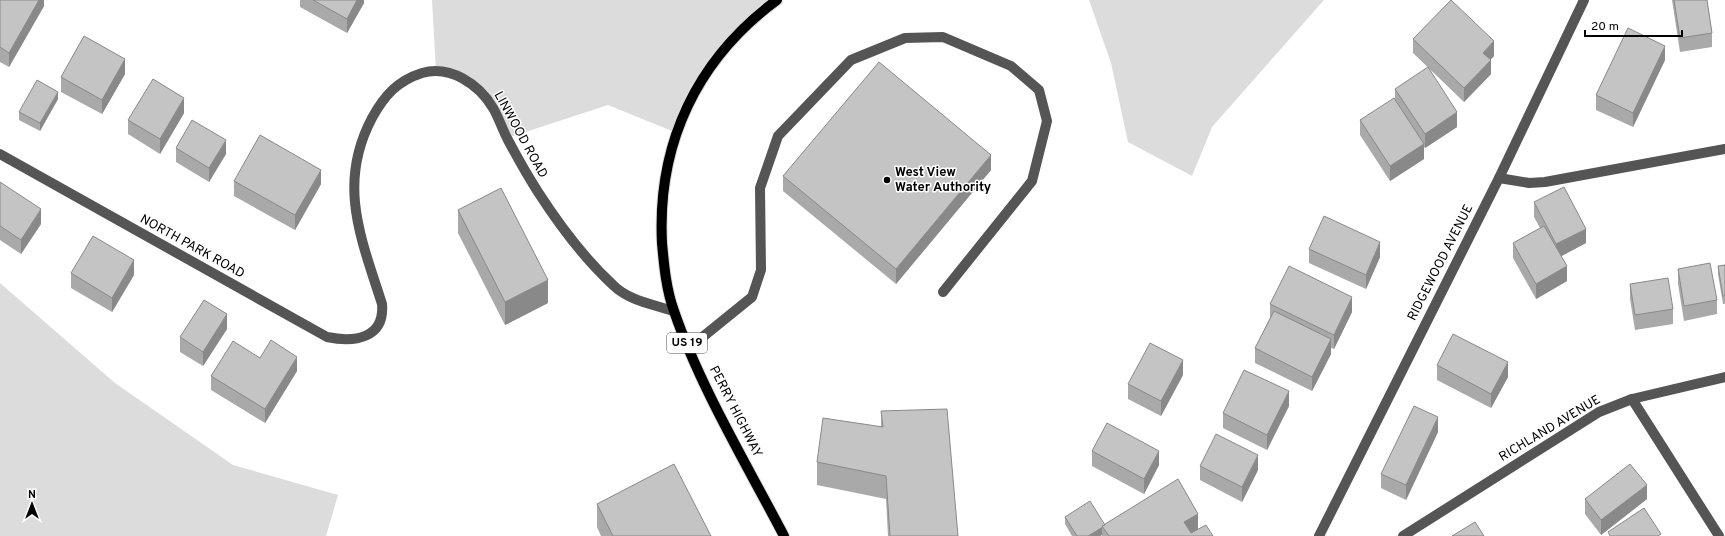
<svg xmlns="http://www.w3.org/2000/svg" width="1725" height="536" viewBox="0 0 1725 536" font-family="Overpass,sans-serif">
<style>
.green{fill:#dcdcdc}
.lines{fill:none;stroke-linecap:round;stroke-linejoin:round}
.major-casing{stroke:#dbdbdb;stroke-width:12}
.minor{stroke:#555;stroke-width:10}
.major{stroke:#000;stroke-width:10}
.wall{fill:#a9a9a9}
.shaded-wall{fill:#898989}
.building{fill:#c4c4c4;stroke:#898989}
.poi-dot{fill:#000;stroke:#fff;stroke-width:1.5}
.labels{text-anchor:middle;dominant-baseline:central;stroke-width:3;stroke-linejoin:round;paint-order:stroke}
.shield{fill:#fff;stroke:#4c4c4c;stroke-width:1}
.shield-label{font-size:12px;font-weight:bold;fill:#000}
.street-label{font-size:13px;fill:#000;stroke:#fff}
.poi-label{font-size:13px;font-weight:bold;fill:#000;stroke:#fff;text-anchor:start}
</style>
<rect width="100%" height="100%" fill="#fff"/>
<!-- green -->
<g class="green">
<path d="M432 0H777L716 59 677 133 608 105 507 138 476 88 436 71Z"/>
<path d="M1089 0H1324L1212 127 1192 176 1128 142 1111 63Z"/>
<path d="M0 283 115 383 233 465 338 495 326 536H0Z"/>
</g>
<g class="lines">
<!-- major casing -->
<g class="major-casing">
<path id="major" d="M777 0C697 59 657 143 662 243 664 265 666 289 674 311 700 387 747 465 784 536"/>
</g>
<!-- minor -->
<g class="minor">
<path d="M0 154 327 337C355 343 385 338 382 304 361 238 337 184 372 118 384 96 397 81 422 73 450 65 479 84 493 108 499 118 502 129 508 140 517 157 527 175 538 192 558 223 586 260 613 285 629 301 653 304 673 311"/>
<path d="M1499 178 1529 183 1545 182 1725 149"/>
<path d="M689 348 752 297 761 270 760 188 778 136 851 60 905 38 943 37 1011 66 1039 90 1047 121 1032 181 943 292"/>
<path d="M1632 399 1719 536"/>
<path d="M1319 536 1499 178 1584 0"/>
<path d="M1403 536 1599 412 1632 399 1725 377"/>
</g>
<!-- major -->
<use href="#major" class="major"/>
</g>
<!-- wall -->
<g class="wall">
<path d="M0 0H44V6L9 67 0 62Z"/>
<path d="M300 0H364V3L347 33 300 7Z"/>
<path d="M1672 0H1707L1712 33V47L1680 52Z"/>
<path d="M1413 39 1494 56 1491 59V74L1464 102 1413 53Z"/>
<path d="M1665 60 1633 127 1596 110V95Z"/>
<path d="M125 74 102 114 61 92V77Z"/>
<path d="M1395 89 1457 127 1425 148 1424 147V159L1390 181 1360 135V120L1395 100Z"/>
<path d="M58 99 40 131 19 120V112Z"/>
<path d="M184 113 160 154 128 134V120Z"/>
<path d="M176 148 226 154 209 182 176 162Z"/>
<path d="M991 170 896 284 783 191V176Z"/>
<path d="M234 181 321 184 295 230 234 196Z"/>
<path d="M0 182 41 224 21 254 0 240Z"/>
<path d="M1534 202 1586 243 1561 256 1567 281 1536 299 1513 258V243L1540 228 1534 217Z"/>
<path d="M458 210 548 303 505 325 458 233Z"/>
<path d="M1309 249 1380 257 1366 289 1309 263Z"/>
<path d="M1725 265V304H1723L1718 274V266Z"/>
<path d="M1678 269 1717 300V314L1684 321 1678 284Z"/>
<path d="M71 273 134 275 112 312 71 288Z"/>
<path d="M1630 284 1673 309V324L1635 330 1630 299Z"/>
<path d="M1270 304 1352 312 1334 349 1331 348V354L1312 391 1255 363V348L1270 318Z"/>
<path d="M227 329 203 366 180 352V337Z"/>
<path d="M1437 365 1508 377 1491 408 1437 380Z"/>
<path d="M297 371 265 423 211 390V376Z"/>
<path d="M1183 375 1161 416 1128 399V384Z"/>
<path d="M1289 406 1267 450 1223 428V413Z"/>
<path d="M881 411 958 536H888L886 499 817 485V462L881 427Z"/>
<path d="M1438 432 1406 500 1381 488V474Z"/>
<path d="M1092 451 1159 465 1144 494 1092 466Z"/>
<path d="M1200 466 1258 470 1242 502 1200 480Z"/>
<path d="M1585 499H1647L1601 535 1585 514Z"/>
<path d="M597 504 711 536H601L597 527Z"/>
<path d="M1065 517 1105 525 1198 529 1213 536H1102V535L1100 536H1072L1065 524Z"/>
</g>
<!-- shaded-wall -->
<g class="shaded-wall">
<path d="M39 0H44V6L9 67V53Z"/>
<path d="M357 0H364V3L347 33V19Z"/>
<path d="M1494 41V56L1483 67V53Z"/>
<path d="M1665 46V60L1633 127V113Z"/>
<path d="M125 59V74L102 114V100Z"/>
<path d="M1491 60V74L1464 102V88Z"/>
<path d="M58 92V99L40 131V123Z"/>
<path d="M184 98V113L160 154V139Z"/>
<path d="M1457 112V127L1425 148V134Z"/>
<path d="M226 140V154L209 182V168Z"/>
<path d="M1424 144V159L1390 181V166Z"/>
<path d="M991 155V170L896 284V269Z"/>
<path d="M321 170V184L295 230V215Z"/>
<path d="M41 209V224L21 254V240Z"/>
<path d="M1586 229V243L1556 259V244Z"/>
<path d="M1380 242V257L1366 289V275Z"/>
<path d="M134 260V275L112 312V298Z"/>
<path d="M1567 266V281L1536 299V284Z"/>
<path d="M548 280V303L505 325V302Z"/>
<path d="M1352 297V312L1334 349V335Z"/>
<path d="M227 314V329L203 366V352Z"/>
<path d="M1331 339V354L1312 391V377Z"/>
<path d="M297 357V371L265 423V409Z"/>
<path d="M1183 360V375L1161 416V401Z"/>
<path d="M1508 362V377L1491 408V394Z"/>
<path d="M1289 391V406L1267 450V435Z"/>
<path d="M1438 417V432L1406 500V485Z"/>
<path d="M1159 451V465L1144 494V479Z"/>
<path d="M1258 455V470L1242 502V487Z"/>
<path d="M1647 485V499L1601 535V520Z"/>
<path d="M1198 514V533L1184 536V522Z"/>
<path d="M1102 527V535L1100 536H1088Z"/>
</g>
<!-- building -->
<g class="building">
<path d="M0 0H39L9 53 0 47Z"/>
<path d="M313 0H357L347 19Z"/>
<path d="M1451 0 1494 41 1483 53 1491 60 1464 88 1413 39Z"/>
<path d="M1674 0H1707L1712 33 1680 38Z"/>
<path d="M1628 28 1665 46 1633 113 1596 95Z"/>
<path d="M84 36 125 59 102 100 61 77Z"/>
<path d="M879 62 991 155 896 269 783 176Z"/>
<path d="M1428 67 1457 112 1425 134 1395 89Z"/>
<path d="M153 79 184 98 160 139 128 120Z"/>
<path d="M37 80 58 92 40 123 19 112Z"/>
<path d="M1394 98 1424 144 1390 166 1360 120Z"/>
<path d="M192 120 226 140 209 168 176 148Z"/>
<path d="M260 135 321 170 295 215 234 181Z"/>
<path d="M0 182 41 209 21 240 0 226Z"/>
<path d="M1564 187 1586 229 1556 244 1534 202Z"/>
<path d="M501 188 548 280 505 302 458 210Z"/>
<path d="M1324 216 1380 242 1366 275 1309 249Z"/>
<path d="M1544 226 1567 266 1536 284 1513 243Z"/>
<path d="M93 236 134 260 112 298 71 273Z"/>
<path d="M1710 263 1717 300 1684 306 1678 269Z"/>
<path d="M1725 265V296H1723L1718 266Z"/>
<path d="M1289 266 1352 297 1334 335 1270 304Z"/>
<path d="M1668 278 1673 309 1635 315 1630 284Z"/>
<path d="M204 300 227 314 203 352 180 337Z"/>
<path d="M1274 311 1331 339 1312 377 1255 348Z"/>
<path d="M1453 334 1508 362 1491 394 1437 365Z"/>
<path d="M271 340 297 357 265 409 211 376 233 341 260 358Z"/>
<path d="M1150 343 1183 360 1161 401 1128 384Z"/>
<path d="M1244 370 1289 391 1267 435 1223 413Z"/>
<path d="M1414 406 1438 417 1406 485 1381 474Z"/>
<path d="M947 409 958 536H890L886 476 817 462 823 418 883 427 881 411Z"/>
<path d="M1107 423 1159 451 1144 479 1092 451Z"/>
<path d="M1216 434 1258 455 1242 487 1200 466Z"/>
<path d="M674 464 711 536H613L597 504Z"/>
<path d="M1630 464 1647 485 1601 520 1585 499Z"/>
<path d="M1178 479 1198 514 1184 522 1191 533 1206 525 1213 536H1109L1102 526Z"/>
<path d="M1090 501 1105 525 1102 526 1103 527 1088 536H1077L1065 517Z"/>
<path d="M1644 508 1661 534 1658 536H1610L1608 532Z"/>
<path d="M1475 522 1484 536H1452Z"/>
</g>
<!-- markers -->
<circle class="poi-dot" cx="887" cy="180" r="4"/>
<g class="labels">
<!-- shield labels -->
<rect class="shield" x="667" y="333" width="40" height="20" rx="3"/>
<g class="shield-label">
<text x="687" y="343">US 19</text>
</g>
<!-- street labels -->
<g class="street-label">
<text transform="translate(520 135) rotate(61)">LINWOOD ROAD</text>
<text transform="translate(192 247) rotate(29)">NORTH PARK ROAD</text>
<text transform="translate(1441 263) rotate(-63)">RIDGEWOOD AVENUE</text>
<text transform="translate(735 412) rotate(63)">PERRY HIGHWAY</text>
<text transform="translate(1550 429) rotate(-31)">RICHLAND AVENUE</text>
</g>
<!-- poi labels -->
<g class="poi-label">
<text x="895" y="173">West View<tspan x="895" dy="15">Water Authority</tspan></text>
</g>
</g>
<!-- north arrow -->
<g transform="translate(32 504)" stroke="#ffffff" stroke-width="3" paint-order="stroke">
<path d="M0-3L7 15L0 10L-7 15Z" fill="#000000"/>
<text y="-6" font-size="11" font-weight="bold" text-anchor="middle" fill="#000000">N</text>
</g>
<!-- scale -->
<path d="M1585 30v6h97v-6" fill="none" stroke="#000000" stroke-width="2"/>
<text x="1591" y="30" font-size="12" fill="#000000" stroke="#ffffff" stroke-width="3" paint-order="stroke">20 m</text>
</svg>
